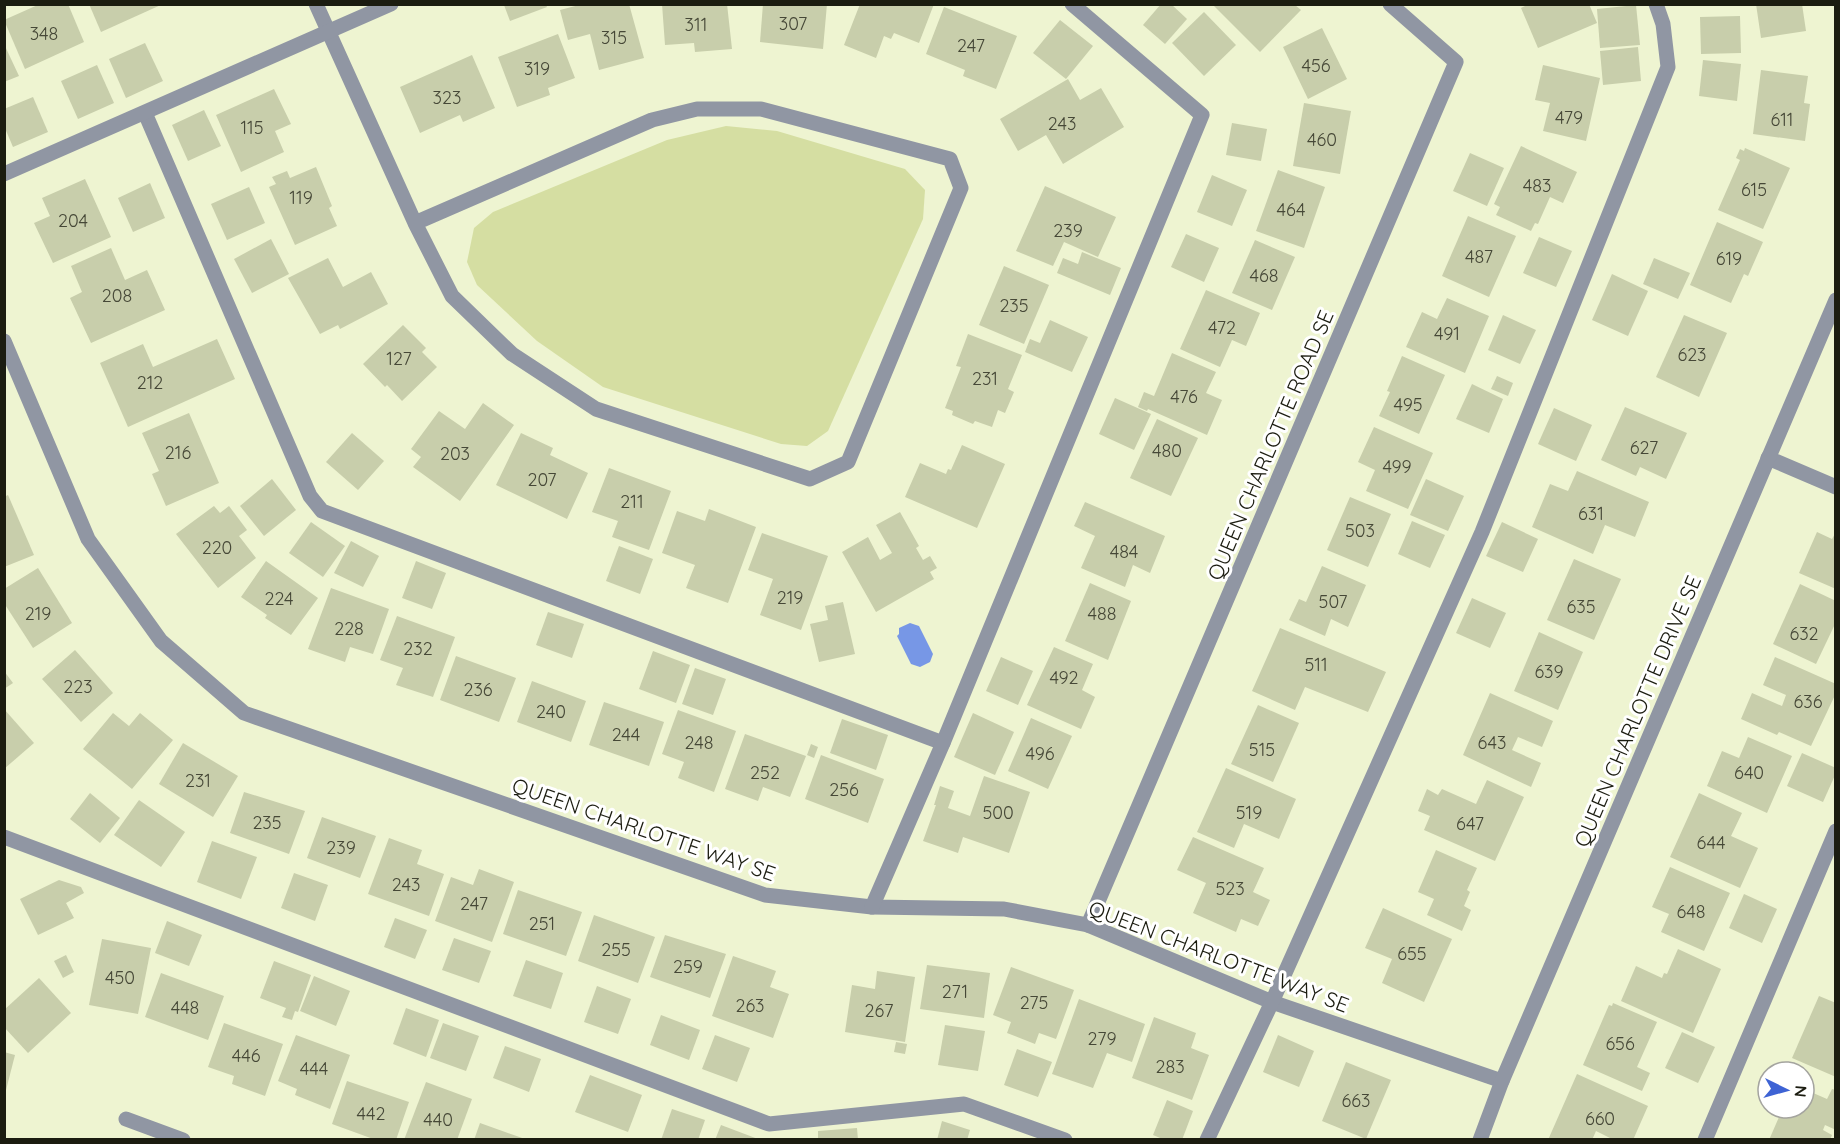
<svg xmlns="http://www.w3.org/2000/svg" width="1840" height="1144" viewBox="0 0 1840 1144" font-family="Quicksand,sans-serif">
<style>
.green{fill:#d5dea2}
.water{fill:#7797e6}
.building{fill:#c8ceab}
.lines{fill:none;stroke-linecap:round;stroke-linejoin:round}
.minor{stroke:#9096a3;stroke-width:15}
.labels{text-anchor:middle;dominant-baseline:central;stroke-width:6;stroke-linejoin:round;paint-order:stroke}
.number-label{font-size:18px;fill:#464837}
.street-label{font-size:21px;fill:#1b1c10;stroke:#fff}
</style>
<rect width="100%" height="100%" fill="#eef4d1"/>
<!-- green -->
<path class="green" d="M726 126 777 131 905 169 925 190 923 219 828 431 807 446 781 444 603 387 537 341 477 285 467 262 474 228 493 212 667 140Z"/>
<!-- water -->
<path class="water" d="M910 623 919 626 933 654 930 662 920 667 911 664 897 636 899 634V628Z"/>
<!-- building -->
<g class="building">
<path d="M40 4H68L84 42 25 69 4 20Z"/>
<path d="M89 4H163L101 32Z"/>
<path d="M583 4H629L644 58 599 70 590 34 568 40 560 10Z"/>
<path d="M662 4H727L732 49 695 52 694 43 665 45Z"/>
<path d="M763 4H827L823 49 760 42Z"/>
<path d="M860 4H934L919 43 894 33 891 39 884 36 876 58 844 45Z"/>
<path d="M1161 4H1171L1187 19 1165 44 1143 25Z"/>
<path d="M1529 4H1589L1597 23 1538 48 1521 8Z"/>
<path d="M1756 4H1802L1806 31 1761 38Z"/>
<path d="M504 5H546L547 7 510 21Z"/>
<path d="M1213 5H1295L1301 10 1260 52Z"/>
<path d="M1636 5 1640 45 1600 48 1597 9Z"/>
<path d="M944 7 1017 36 996 89 963 76 965 70 926 54Z"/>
<path d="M1204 12 1236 45 1204 76 1172 43Z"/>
<path d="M1740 16 1741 53 1701 54 1700 17Z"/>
<path d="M1060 20 1093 46 1066 79 1033 53Z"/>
<path d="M1322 28 1347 79 1308 99 1283 47Z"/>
<path d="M558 34 575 78 548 88 550 95 517 107 498 57Z"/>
<path d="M145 43 163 81 126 98 109 59Z"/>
<path d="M4 44 19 76 4 82Z"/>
<path d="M1638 47 1641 81 1603 85 1600 51Z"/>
<path d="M472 55 495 108 463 122 460 115 420 133 400 87Z"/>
<path d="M1703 60 1741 64 1737 101 1699 96Z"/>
<path d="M97 65 114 103 78 119 61 81Z"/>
<path d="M1543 65 1600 78 1586 141 1543 131 1550 103 1535 100Z"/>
<path d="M1761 70 1808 76 1804 103 1810 104 1805 141 1753 134Z"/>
<path d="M1068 79 1080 100 1101 88 1124 127 1063 164 1046 135 1018 151 1000 119Z"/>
<path d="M274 89 291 124 275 131 284 152 241 172 216 115Z"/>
<path d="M33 97 48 132 13 147 4 126V109Z"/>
<path d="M1304 103 1351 111 1340 174 1293 166Z"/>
<path d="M204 110 221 146 188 161 172 125Z"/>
<path d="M1232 123 1267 129 1261 161 1226 155Z"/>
<path d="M1521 146 1577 172 1563 203 1550 197 1538 224 1535 223 1531 231 1496 215 1500 207 1494 204Z"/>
<path d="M1745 148 1790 168 1763 229 1718 210 1740 160 1736 158 1740 149 1744 151Z"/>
<path d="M1470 153 1504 168 1487 206 1453 191Z"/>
<path d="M316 167 332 206 329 208 337 226 295 245 269 187 276 184 272 177 287 171 290 178Z"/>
<path d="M1278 170 1325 187 1304 248 1256 231Z"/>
<path d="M1212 175 1247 190 1232 226 1197 212Z"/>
<path d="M85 179 111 237 53 263 34 223 50 216 42 198Z"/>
<path d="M150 183 165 218 133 232 118 198Z"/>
<path d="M1045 186 1116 217 1098 257 1064 242 1053 266 1016 251Z"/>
<path d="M249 187 265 223 227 240 211 204Z"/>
<path d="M1468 216 1516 236 1489 297 1442 276Z"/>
<path d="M1717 222 1763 242 1748 276 1744 274 1731 303 1690 285Z"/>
<path d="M1186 234 1219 248 1204 282 1171 267Z"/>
<path d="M1539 237 1572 251 1556 287 1523 273Z"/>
<path d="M271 239 289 274 252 293 234 259Z"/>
<path d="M1255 240 1295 257 1272 310 1232 293Z"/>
<path d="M111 248 125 280 147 270 165 310 91 343 70 298 82 292 71 266Z"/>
<path d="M1082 252 1121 268 1110 295 1057 273 1063 258 1078 264Z"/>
<path d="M328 258 343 287 371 272 388 304 340 329 338 325 320 334 288 278Z"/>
<path d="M1654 258 1690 273 1678 299 1643 284Z"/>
<path d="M1004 266 1049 285 1024 344 979 325Z"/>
<path d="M1612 274 1648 291 1628 336 1592 320Z"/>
<path d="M1206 290 1260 313 1246 346 1232 340 1220 367 1180 349Z"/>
<path d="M1447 298 1489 316 1465 373 1406 347 1422 312 1437 319Z"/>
<path d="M1503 315 1536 330 1520 364 1488 350Z"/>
<path d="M1684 315 1727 333 1699 397 1656 377Z"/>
<path d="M1050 320 1088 337 1072 372 1025 352 1030 339 1040 343Z"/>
<path d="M403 325 426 348 422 352 437 367 402 401 387 385 385 387 363 364Z"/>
<path d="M968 334 1022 355 1008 389 1014 392 1005 413 998 410 992 427 975 421 973 424 952 415 953 411 945 408 961 367 956 366Z"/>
<path d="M217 339 235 379 128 427 100 363 143 344 153 367Z"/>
<path d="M1172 353 1216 372 1206 393 1222 400 1207 435 1148 409 1147 411 1138 407 1144 392 1154 396Z"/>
<path d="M1402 356 1445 375 1419 434 1379 416 1390 392 1387 391Z"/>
<path d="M1497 376 1513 383 1508 396 1491 389Z"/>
<path d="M1472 384 1503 399 1489 433 1456 419Z"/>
<path d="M1115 398 1151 414 1134 450 1099 434Z"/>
<path d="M483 403 514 425 460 501 413 467 421 457 411 449 439 411 465 429Z"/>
<path d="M1625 407 1687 433 1666 479 1640 467 1636 476 1601 460Z"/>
<path d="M1554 408 1592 425 1576 461 1538 444Z"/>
<path d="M189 413 219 483 166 506 152 474 159 471 142 433Z"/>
<path d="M1157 419 1198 438 1171 496 1130 478Z"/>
<path d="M1374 427 1433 453 1408 509 1366 491 1375 470 1358 462Z"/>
<path d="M352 433 384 461 358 490 326 462Z"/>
<path d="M521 433 553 448 550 455 588 473 567 519 496 485Z"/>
<path d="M962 445 1005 464 977 528 905 497 920 463 946 474 948 469 951 470Z"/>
<path d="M609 468 671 491 649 550 612 537 618 521 592 512Z"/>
<path d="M1577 471 1649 502 1635 537 1605 525 1593 554 1532 527 1550 484 1568 491Z"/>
<path d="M272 479 296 510 264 536 240 506Z"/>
<path d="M1426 479 1464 496 1448 531 1410 515Z"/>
<path d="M8 495 34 555 4 567V497Z"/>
<path d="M1350 497 1391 514 1368 567 1327 550Z"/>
<path d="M1085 502 1165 536 1150 573 1133 565 1125 587 1081 568 1095 536 1074 526Z"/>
<path d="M214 506 220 513 229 506 247 530 239 536 256 558 218 588 176 534Z"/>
<path d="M709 509 756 527 728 603 686 588 695 565 662 553 677 511 705 521Z"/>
<path d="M900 512 919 546 916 548 923 560 930 556 937 568 930 572 934 579 876 612 842 552 868 537 880 560 892 553 876 525Z"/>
<path d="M1412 521 1445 535 1430 568 1398 554Z"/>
<path d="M311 522 345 546 323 577 289 553Z"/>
<path d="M1502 522 1538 539 1523 572 1486 556Z"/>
<path d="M1817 532 1832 539 1836 532V589L1799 573Z"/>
<path d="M762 533 828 556 801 630 760 615 773 579 748 570Z"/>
<path d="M351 541 379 556 363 587 334 573Z"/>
<path d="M619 546 653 559 640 594 606 581Z"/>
<path d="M1574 559 1621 579 1594 640 1547 620Z"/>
<path d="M266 561 318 598 291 635 265 618 267 615 241 597Z"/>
<path d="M416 561 446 573 432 609 402 598Z"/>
<path d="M1322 566 1366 585 1348 627 1331 619 1325 636 1289 620 1299 599 1306 602Z"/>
<path d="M38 568 72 623 33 648 4 603V589Z"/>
<path d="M1090 583 1131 601 1108 660 1065 641Z"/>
<path d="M1800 584 1836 601V622L1816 664 1773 644Z"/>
<path d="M331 588 389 609 373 654 350 647 345 662 308 649Z"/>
<path d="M1472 598 1506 613 1490 648 1456 633Z"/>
<path d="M843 602 855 654 819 662 810 624 828 620 825 606Z"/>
<path d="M548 612 584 624 572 658 536 645Z"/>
<path d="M397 616 455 637 433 697 396 685 403 668 380 660Z"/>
<path d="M1280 628 1386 672 1368 712 1305 687 1295 710 1252 691Z"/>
<path d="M1539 632 1583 652 1558 710 1514 691Z"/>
<path d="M1054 647 1093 664 1082 690 1095 697 1081 729 1027 705Z"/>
<path d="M75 650 113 693 81 722 42 679Z"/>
<path d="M653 651 690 665 676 703 639 689Z"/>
<path d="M456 656 516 678 499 722 440 700Z"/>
<path d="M1001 657 1033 671 1018 705 986 691Z"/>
<path d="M1775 657 1836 684V693L1811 746 1779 732 1777 735 1741 719 1752 693 1782 706 1786 695 1763 685Z"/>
<path d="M695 668 726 679 713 715 682 704Z"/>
<path d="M4 671 13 683 4 689Z"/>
<path d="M532 681 586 701 571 742 517 722Z"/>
<path d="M1490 693 1553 721 1542 747 1518 737 1512 750 1541 763 1531 787 1463 755Z"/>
<path d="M604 702 664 722 649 766 589 745Z"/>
<path d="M1258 705 1299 723 1273 782 1231 764Z"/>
<path d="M4 709 34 743 4 769Z"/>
<path d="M678 710 736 731 714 792 678 778 684 762 662 754Z"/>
<path d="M113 713 129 726 140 713 173 740 132 789 83 749Z"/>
<path d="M973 713 1014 732 995 775 954 757Z"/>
<path d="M1031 718 1072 736 1048 789 1008 771Z"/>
<path d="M842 719 888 735 876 770 830 753Z"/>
<path d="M745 734 806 756 790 797 763 787 758 801 725 789Z"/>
<path d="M1748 737 1792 756 1767 813 1707 786 1722 751 1739 758Z"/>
<path d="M183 743 238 776 213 817 159 784Z"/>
<path d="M811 744 818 747 814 758 807 755Z"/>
<path d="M1802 753 1836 768V773L1823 802 1787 786Z"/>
<path d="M821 755 884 779 868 823 805 799Z"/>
<path d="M1226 768 1296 799 1279 839 1244 824 1234 848 1197 832Z"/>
<path d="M984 776 1030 792 1009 853 963 837 958 853 923 841 936 805H934L940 786 954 791 948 808 970 816Z"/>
<path d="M1487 780 1524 797 1495 861 1424 830 1430 816 1418 811 1427 789 1438 795 1442 789 1476 804Z"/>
<path d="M244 792 305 811 289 854 230 833Z"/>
<path d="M90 793 120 818 100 843 70 819Z"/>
<path d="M1699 793 1742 813 1731 836 1758 848 1740 888 1670 857Z"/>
<path d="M139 800 185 832 161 867 114 835Z"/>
<path d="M322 817 376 836 360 878 307 858Z"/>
<path d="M1193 837 1264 868 1253 892 1270 900 1258 926 1241 919 1236 932 1193 913 1206 883 1177 870Z"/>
<path d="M389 838 422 850 417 864 444 874 429 916 368 894Z"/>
<path d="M212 841 257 857 241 899 197 882Z"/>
<path d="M1436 850 1477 868 1467 890 1470 892 1464 906 1471 910 1462 931 1427 915 1434 899 1418 892Z"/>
<path d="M1670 867 1730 893 1704 951 1661 932 1669 914 1652 907Z"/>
<path d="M479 869 514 882 492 942 435 921 451 877 473 885Z"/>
<path d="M294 873 328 885 315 921 281 908Z"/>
<path d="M59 880 81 887 84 893 66 903 74 918 38 935 20 899Z"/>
<path d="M518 890 582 912 566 956 503 934Z"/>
<path d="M1744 894 1777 909 1762 943 1729 928Z"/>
<path d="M1383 908 1452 939 1424 1002 1382 983 1392 959 1365 948Z"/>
<path d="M594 915 655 937 638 983 578 961Z"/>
<path d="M395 918 427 930 415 959 384 947Z"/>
<path d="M167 921 202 935 189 966 155 953Z"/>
<path d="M665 935 726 954 710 998 650 977Z"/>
<path d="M454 938 491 951 479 983 442 970Z"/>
<path d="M102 939 151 948 138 1014 89 1005Z"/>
<path d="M1678 949 1721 969 1693 1033 1621 1001 1636 966 1662 978 1664 973 1667 974Z"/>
<path d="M66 955 74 972 63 978 54 961Z"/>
<path d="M733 956 776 971 770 987 789 994 773 1038 712 1016Z"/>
<path d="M526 960 563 973 551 1009 513 996Z"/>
<path d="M274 961 311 975 298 1012 295 1011 292 1020 282 1017 286 1008 260 998Z"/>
<path d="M927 965 990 973 984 1018 920 1009Z"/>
<path d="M1011 967 1074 990 1056 1039 1039 1033 1035 1044 1007 1033 1011 1022 993 1015Z"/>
<path d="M877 971 915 977 905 1042 845 1032 852 985 875 989Z"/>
<path d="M161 973 224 996 208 1040 145 1017Z"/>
<path d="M314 976 350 991 336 1026 300 1011Z"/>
<path d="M39 978 71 1013 28 1053 4 1027V1010Z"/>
<path d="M597 986 631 999 618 1034 584 1022Z"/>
<path d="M1819 996 1836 1003V1077L1792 1058Z"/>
<path d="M1079 999 1145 1024 1132 1062 1107 1053 1093 1088 1052 1074Z"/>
<path d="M1613 1003 1657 1022 1637 1067 1650 1073 1642 1091 1583 1065 1609 1005 1612 1006Z"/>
<path d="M406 1008 439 1020 426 1057 393 1044Z"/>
<path d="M661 1015 700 1030 689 1060 650 1045Z"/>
<path d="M1154 1017 1196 1033 1191 1048 1209 1055 1192 1100 1132 1078Z"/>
<path d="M224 1023 283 1044 265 1096 232 1084 234 1076 208 1067Z"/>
<path d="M443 1023 479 1036 466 1071 430 1058Z"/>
<path d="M945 1025 985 1031 978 1071 938 1065Z"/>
<path d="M1682 1032 1715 1047 1698 1083 1665 1068Z"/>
<path d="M296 1035 350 1055 330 1109 295 1095 297 1089 278 1081Z"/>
<path d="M715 1035 750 1048 737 1082 702 1069Z"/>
<path d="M1278 1035 1314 1051 1299 1087 1263 1072Z"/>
<path d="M896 1042 907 1044 905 1054 894 1052Z"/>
<path d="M505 1046 541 1059 529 1092 493 1078Z"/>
<path d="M1017 1049 1052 1062 1038 1097 1004 1085Z"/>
<path d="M4 1052 15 1055 5 1094H4Z"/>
<path d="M1346 1062 1391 1080 1366 1139 1322 1121Z"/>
<path d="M1577 1074 1648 1106 1633 1140H1614L1596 1131 1592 1140H1548Z"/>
<path d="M590 1075 642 1095 628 1132 575 1112Z"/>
<path d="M347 1081 409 1102 396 1140H376L332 1124Z"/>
<path d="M426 1082 472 1099 457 1140H404Z"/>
<path d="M1804 1089 1827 1099 1832 1089 1836 1090V1130L1825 1125 1823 1130 1832 1135 1830 1140H1769L1783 1108H1804Z"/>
<path d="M1167 1100 1193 1111 1182 1140H1165L1153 1135Z"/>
<path d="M672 1109 705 1120 698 1140H661Z"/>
<path d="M942 1121 970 1130 967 1140H937Z"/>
<path d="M480 1123 525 1139V1140H474Z"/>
<path d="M721 1125 758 1139V1140H715Z"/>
<path d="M857 1128 858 1140H818V1131Z"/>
</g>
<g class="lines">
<!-- minor -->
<g class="minor">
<path d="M316 4 415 223 452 296 512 354 596 409 810 479 848 462 961 188 950 159 761 109H697L652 120 415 223"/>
<path d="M145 113 310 496 322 511 943 743"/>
<path d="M4 174 391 4"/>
<path d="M4 341 88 539 161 641 244 713 765 895 872 907 1004 909 1088 925 1272 1002 1502 1081"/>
<path d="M1768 458 1836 487"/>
<path d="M4 837 769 1124 964 1104 1065 1140"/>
<path d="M872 907 943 743 1202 115 1072 4"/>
<path d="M1088 925 1456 62 1390 4"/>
<path d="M126 1119 183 1140"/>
<path d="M1207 1140 1272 1002 1482 532 1668 67 1663 24 1656 4"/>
<path d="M1480 1140 1502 1081 1836 300"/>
<path d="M1705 1140 1836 831"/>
</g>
</g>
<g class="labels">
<!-- number labels -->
<g class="number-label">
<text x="793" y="23">307</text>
<text x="696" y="24">311</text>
<text x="44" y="33">348</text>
<text x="614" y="37">315</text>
<text x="971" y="45">247</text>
<text x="1316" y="65">456</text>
<text x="537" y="68">319</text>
<text x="447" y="97">323</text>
<text x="1569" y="117">479</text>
<text x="1782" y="119">611</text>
<text x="1062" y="123">243</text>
<text x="252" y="127">115</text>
<text x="1322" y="139">460</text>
<text x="1537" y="185">483</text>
<text x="1754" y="189">615</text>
<text x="301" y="197">119</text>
<text x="1291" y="209">464</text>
<text x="73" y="220">204</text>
<text x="1068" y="230">239</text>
<text x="1479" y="256">487</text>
<text x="1729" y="258">619</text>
<text x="1264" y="275">468</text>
<text x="117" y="295">208</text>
<text x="1014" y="305">235</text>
<text x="1222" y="327">472</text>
<text x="1447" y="333">491</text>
<text x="1692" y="354">623</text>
<text x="399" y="358">127</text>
<text x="985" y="378">231</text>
<text x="150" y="382">212</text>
<text x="1184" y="396">476</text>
<text x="1408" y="404">495</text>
<text x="1644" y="447">627</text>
<text x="1167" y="450">480</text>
<text x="178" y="452">216</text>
<text x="455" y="453">203</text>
<text x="1397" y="466">499</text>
<text x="542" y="479">207</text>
<text x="632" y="501">211</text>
<text x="1591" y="513">631</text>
<text x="1360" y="530">503</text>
<text x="217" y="547">220</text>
<text x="1124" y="551">484</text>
<text x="790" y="597">219</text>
<text x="279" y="598">224</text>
<text x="1333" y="601">507</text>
<text x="1581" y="606">635</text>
<text x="38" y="613">219</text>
<text x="1102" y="613">488</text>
<text x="349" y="628">228</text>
<text x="1804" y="633">632</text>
<text x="418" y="648">232</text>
<text x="1316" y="664">511</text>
<text x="1549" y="671">639</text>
<text x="1064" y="677">492</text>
<text x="78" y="686">223</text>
<text x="478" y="689">236</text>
<text x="1808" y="701">636</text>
<text x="551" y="711">240</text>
<text x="626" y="734">244</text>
<text x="699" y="742">248</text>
<text x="1492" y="742">643</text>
<text x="1262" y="749">515</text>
<text x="1040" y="753">496</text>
<text x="765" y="772">252</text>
<text x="1749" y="772">640</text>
<text x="198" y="780">231</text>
<text x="844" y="789">256</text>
<text x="998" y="812">500</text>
<text x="1249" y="812">519</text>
<text x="267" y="822">235</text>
<text x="1470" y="823">647</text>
<text x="1711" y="842">644</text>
<text x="341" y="847">239</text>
<text x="406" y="884">243</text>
<text x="1230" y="888">523</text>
<text x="474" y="903">247</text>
<text x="1691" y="911">648</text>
<text x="542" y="923">251</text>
<text x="616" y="949">255</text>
<text x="1412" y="953">655</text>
<text x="688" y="966">259</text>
<text x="120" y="977">450</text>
<text x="955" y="991">271</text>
<text x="1034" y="1002">275</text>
<text x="750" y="1005">263</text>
<text x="185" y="1007">448</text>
<text x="879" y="1010">267</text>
<text x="1102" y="1038">279</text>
<text x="1620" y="1043">656</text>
<text x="246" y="1055">446</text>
<text x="1170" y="1066">283</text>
<text x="314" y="1068">444</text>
<text x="1356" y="1100">663</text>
<text x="371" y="1113">442</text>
<text x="1600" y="1118">660</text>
<text x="438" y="1119">440</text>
</g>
<!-- street labels -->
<g class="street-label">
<text transform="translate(1270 445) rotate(-67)">QUEEN CHARLOTTE ROAD SE</text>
<text transform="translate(1637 711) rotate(-67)">QUEEN CHARLOTTE DRIVE SE</text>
<text transform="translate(644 829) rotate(19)">QUEEN CHARLOTTE WAY SE</text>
<text transform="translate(1219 956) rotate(21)">QUEEN CHARLOTTE WAY SE</text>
</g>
</g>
<!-- border -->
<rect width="1840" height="1144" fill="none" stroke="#1b1c10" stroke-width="12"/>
<!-- north arrow -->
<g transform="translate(1786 1090) rotate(95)"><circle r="28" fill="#ffffff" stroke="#a4a49f" stroke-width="1.5"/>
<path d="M0-4.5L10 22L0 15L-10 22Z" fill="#3e63d4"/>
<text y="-9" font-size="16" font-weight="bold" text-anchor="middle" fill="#1b1c10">N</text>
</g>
</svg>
